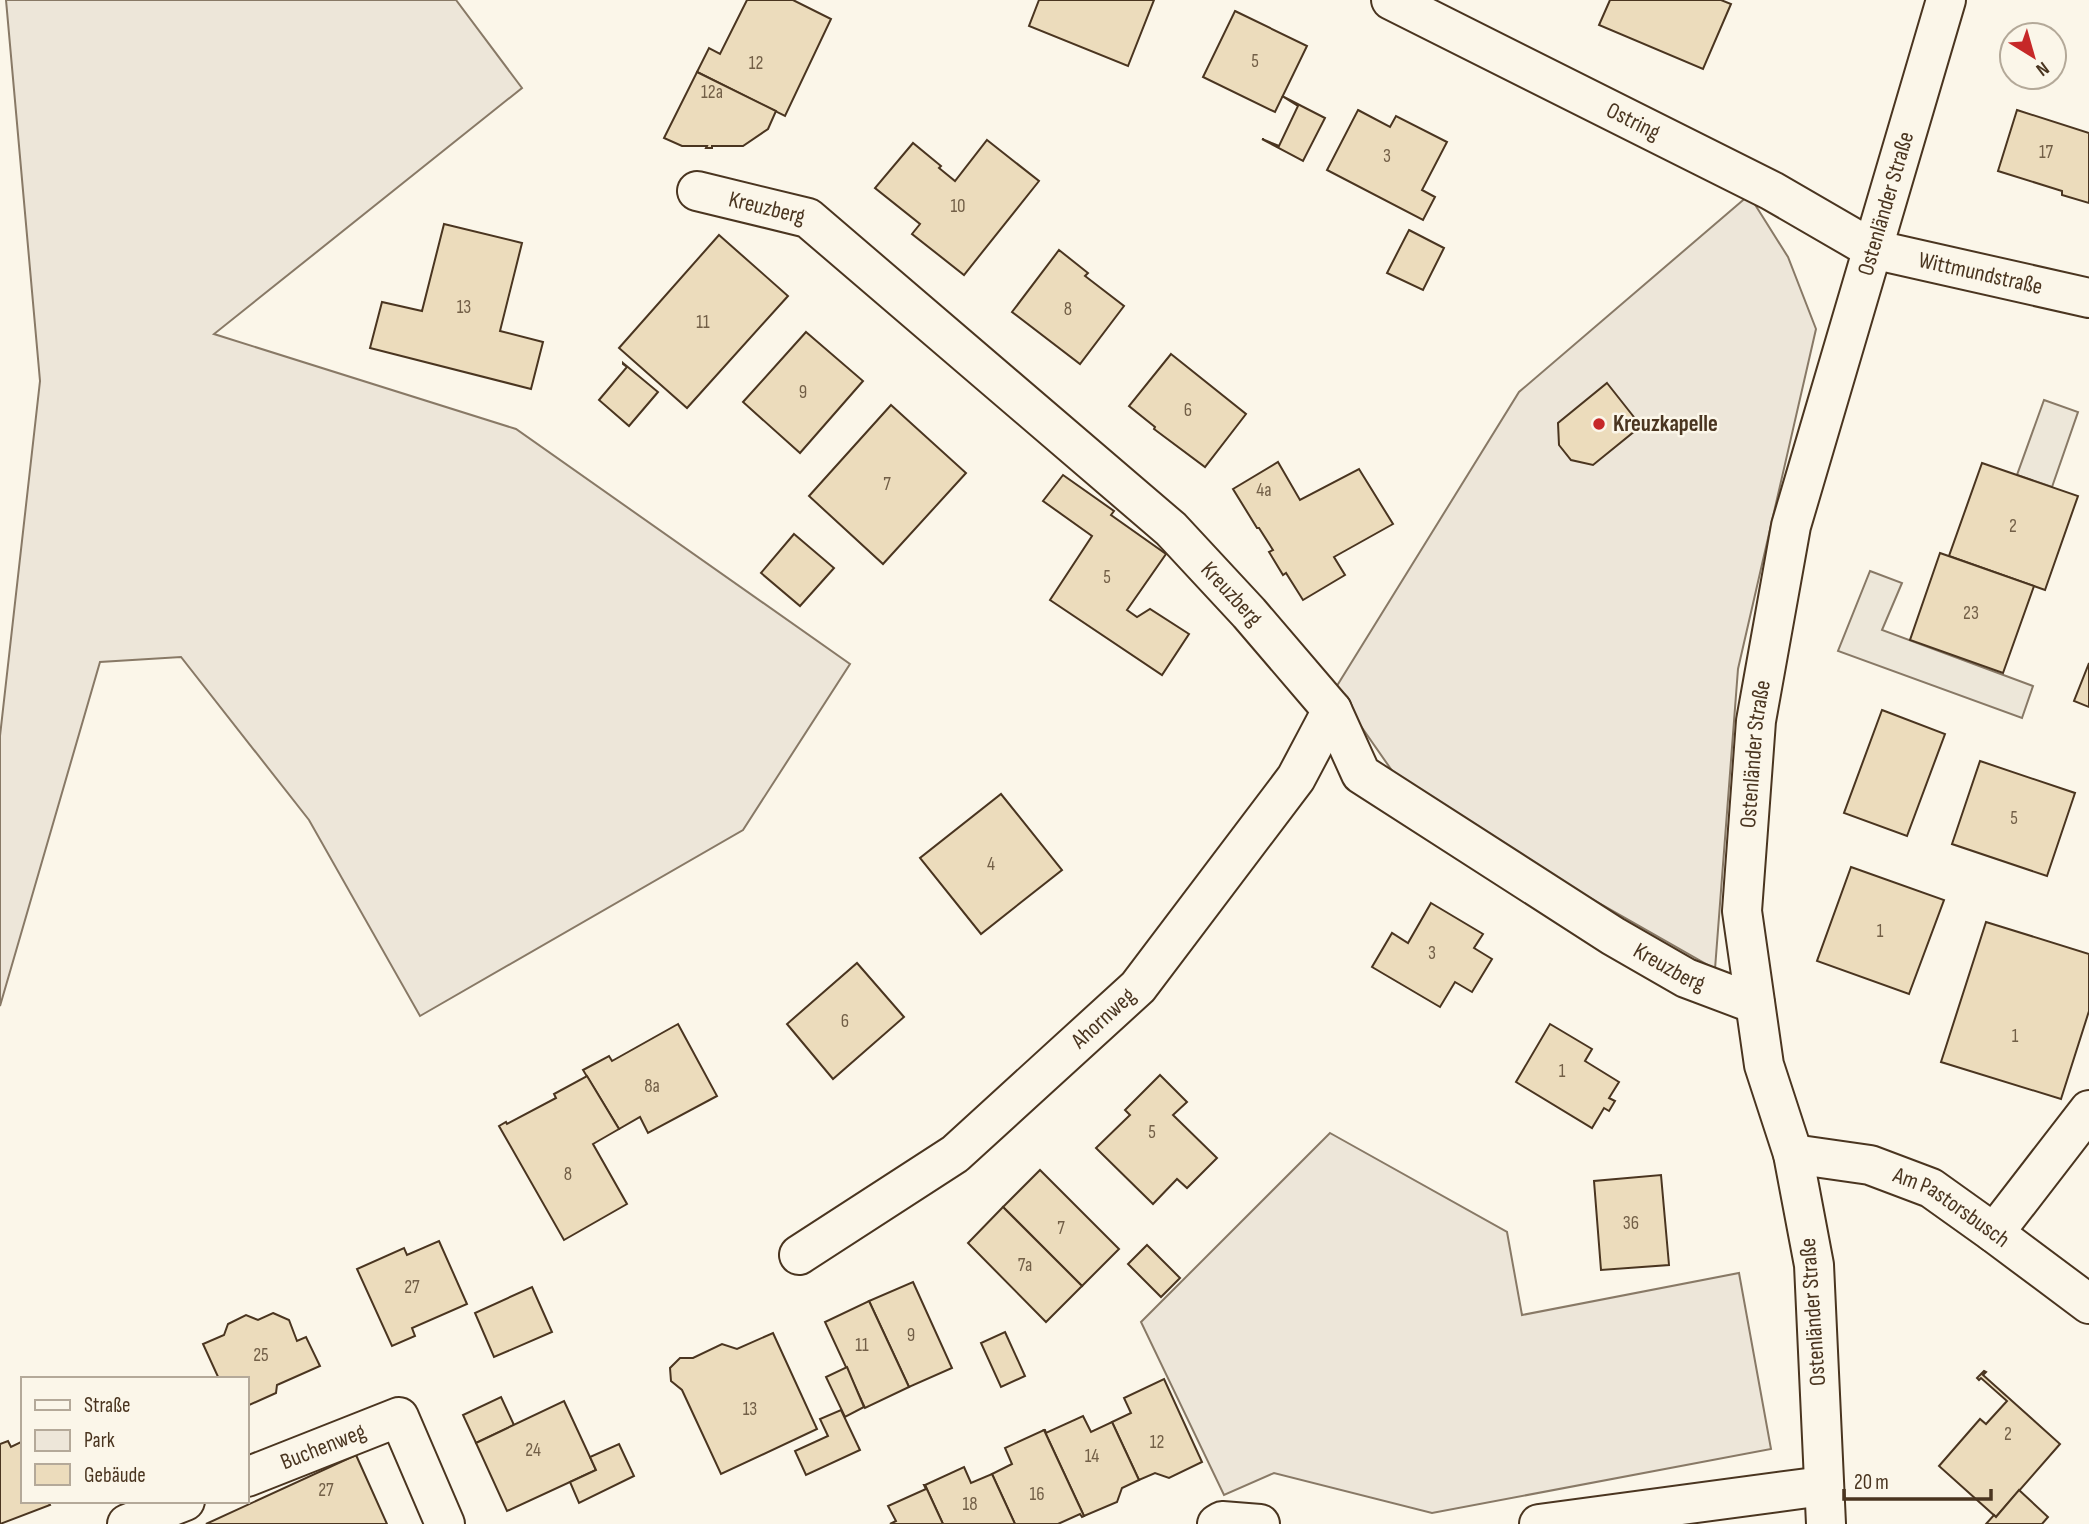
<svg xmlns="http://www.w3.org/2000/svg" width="2089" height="1524" viewBox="0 0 2089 1524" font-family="'Sofia Sans Condensed',sans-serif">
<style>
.green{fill:#ede6d9;stroke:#887966;stroke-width:2}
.parking{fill:#ede7d9;stroke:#887966;stroke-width:2}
.building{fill:#ecdcbc;stroke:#4a3520;stroke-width:2}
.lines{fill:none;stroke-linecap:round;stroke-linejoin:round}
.minor-casing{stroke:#4a3520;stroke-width:42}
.minor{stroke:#fbf6e9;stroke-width:38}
.poi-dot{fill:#c62828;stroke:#fbf6e9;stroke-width:2.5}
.labels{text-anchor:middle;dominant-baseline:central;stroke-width:5;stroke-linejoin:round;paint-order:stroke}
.number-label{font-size:19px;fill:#725f47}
.street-label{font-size:23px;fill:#4a3520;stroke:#fbf6e9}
.poi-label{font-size:23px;font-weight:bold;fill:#4a3520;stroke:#fbf6e9;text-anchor:start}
</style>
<rect width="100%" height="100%" fill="#fbf6e9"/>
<!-- green -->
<g class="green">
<path d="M6 0H456L522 88 214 334 516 429 850 664 743 830 420 1016 309 820 181 657 100 662 0 1006V736L40 381Z"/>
<path d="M1749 195 1788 257 1816 329 1738 669 1715 969 1409 795 1335 689 1519 392Z"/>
<path d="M1330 1133 1507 1232 1522 1315 1739 1273 1771 1449 1432 1513 1274 1473 1224 1495 1141 1322Z"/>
</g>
<!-- parking -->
<g class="parking">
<path d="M2044 400 2078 412 2052 487 2017 475Z"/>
<path d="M1870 571 1902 583 1882 630 2033 686 2022 718 1838 651Z"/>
</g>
<!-- building -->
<g class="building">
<path d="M747 0H793L831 19 785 116 697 72 709 48 720 54Z"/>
<path d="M1039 0H1154L1128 66 1029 26Z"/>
<path d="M1610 0H1721L1731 4 1703 69 1599 25Z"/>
<path d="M1235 11 1307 46 1275 112 1203 77Z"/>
<path d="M697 72 776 111 768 129 743 146H712V148H706L707 146H682L664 138Z"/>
<path d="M1282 96 1325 118 1303 161 1262 139 1279 146 1298 106Z"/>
<path d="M1358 110 1390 127 1396 116 1447 142 1422 190 1435 197 1423 220 1327 170Z"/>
<path d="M2017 110 2089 133V203L2062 195V191L1998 171Z"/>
<path d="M987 140 1039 181 964 275 912 234 920 224 875 188 913 143 941 166 939 168 955 181Z"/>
<path d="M444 224 522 243 500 331 543 342 531 389 370 348 382 302 422 311Z"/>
<path d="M1409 230 1444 248 1423 290 1387 273Z"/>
<path d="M719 235 788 296 687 408 619 348Z"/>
<path d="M1059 250 1088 273 1085 276 1124 306 1080 364 1012 312Z"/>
<path d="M806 332 863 381 800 453 743 402Z"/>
<path d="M1171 354 1246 414 1205 467 1154 429 1155 427 1129 406Z"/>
<path d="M623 363 658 392 629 426 599 400 627 367 623 364Z"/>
<path d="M1607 383 1641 426 1593 465 1571 460 1559 445 1558 423Z"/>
<path d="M891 405 966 473 883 564 809 496Z"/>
<path d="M1278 462 1300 500 1359 469 1393 524 1334 557 1345 575 1303 600 1286 573 1283 575 1269 552 1273 550 1259 528H1257L1233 489Z"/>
<path d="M1982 463 2078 496 2045 590 1949 556Z"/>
<path d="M1063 475 1114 511 1111 515 1166 554 1127 610 1137 617 1150 609 1189 634 1162 675 1050 600 1092 536 1043 501Z"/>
<path d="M794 534 834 568 800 606 761 573Z"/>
<path d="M1940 553 2034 586 2003 673 1910 640Z"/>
<path d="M2089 663V707L2074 701Z"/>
<path d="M1882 710 1945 734 1907 836 1844 813Z"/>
<path d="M1980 761 2075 793 2047 876 1952 844Z"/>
<path d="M1001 794 1062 870 981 934 920 858Z"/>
<path d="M1851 867 1944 900 1909 994 1817 961Z"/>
<path d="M1431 903 1483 934 1474 948 1492 959 1472 992 1455 982 1440 1007 1372 967 1392 933 1408 943Z"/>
<path d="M1986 922 2089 954V1011L2061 1099 1941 1062Z"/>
<path d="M857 963 904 1017 833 1079 787 1024Z"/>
<path d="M678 1024 717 1096 648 1133 640 1117 619 1129 583 1070 609 1056 612 1061Z"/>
<path d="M1550 1024 1592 1049 1585 1061 1619 1082 1609 1098 1615 1101 1609 1111 1604 1108 1592 1128 1516 1082Z"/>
<path d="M1160 1075 1187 1102 1173 1115 1217 1158 1187 1188 1177 1179 1153 1204 1096 1148 1130 1115 1125 1110Z"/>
<path d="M587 1076 619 1129 593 1144 627 1204 564 1240 499 1126 506 1122 507 1124 556 1098 554 1094Z"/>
<path d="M1040 1170 1119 1249 1082 1286 1003 1207Z"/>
<path d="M1661 1175 1669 1265 1601 1270 1594 1181Z"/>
<path d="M1003 1207 1082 1286 1046 1322 968 1243Z"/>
<path d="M439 1241 467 1304 412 1328 415 1336 392 1346 357 1269 404 1248 407 1255Z"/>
<path d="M1147 1245 1180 1278 1161 1297 1128 1264Z"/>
<path d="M913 1282 952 1368 909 1387 869 1301Z"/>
<path d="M532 1287 552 1332 494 1357 475 1313Z"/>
<path d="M869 1301 909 1387 865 1408 825 1322Z"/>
<path d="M273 1313 289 1320 297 1341 306 1337 320 1366 277 1385 276 1393 247 1406V1379H219L203 1344 224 1335 228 1324 246 1315 258 1320Z"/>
<path d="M1005 1332 1025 1376 1001 1387 981 1343Z"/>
<path d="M773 1333 817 1429 721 1474 682 1390 671 1381 670 1368 680 1358H693L722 1344 737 1349Z"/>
<path d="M847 1367 864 1407 845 1417 826 1377Z"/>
<path d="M1984 1371 1986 1372 1983 1375 2060 1444 1996 1517 1939 1466 1980 1419 1986 1424 2007 1401 1981 1378 1979 1380 1977 1378Z"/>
<path d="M1164 1379 1202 1462 1169 1478 1155 1473 1139 1480 1112 1422 1131 1413 1124 1398Z"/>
<path d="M501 1397 514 1425 476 1443 463 1415Z"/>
<path d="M564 1401 596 1470 507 1511 476 1443Z"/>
<path d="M841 1410 860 1450 806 1475 795 1451 828 1436 820 1419Z"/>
<path d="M1083 1416 1091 1432 1112 1422 1139 1480 1122 1488 1117 1502 1084 1516 1044 1430H1045L1046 1433Z"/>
<path d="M1044 1430 1084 1516 1082 1517 1080 1514 1058 1524H1015L992 1474 1012 1464 1005 1448Z"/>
<path d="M8 1441 11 1447 23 1441V1501H53L49 1503 50 1505 0 1524V1444Z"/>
<path d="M619 1444 634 1476 579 1503 570 1482 596 1470 590 1457Z"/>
<path d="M356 1455 387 1524H206Z"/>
<path d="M964 1467 971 1483 992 1474 1015 1524H943L925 1485Z"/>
<path d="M924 1485H925L943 1524H890L896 1521 888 1506 926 1489Z"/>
<path d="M2019 1490 2048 1517 2042 1524H1986L1994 1515 1996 1517Z"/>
</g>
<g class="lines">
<!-- minor casing -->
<g class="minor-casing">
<g id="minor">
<path id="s1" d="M1391 0 1772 191 1872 249 2089 298"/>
<path id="s2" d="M697 191 808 218 1171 529 1249 613 1332 710 1361 774 1613 936 1686 978 1755 1004"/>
<path id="s3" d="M1793 1154 1870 1165 1931 1188 1994 1233 2089 1304"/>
<path d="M1994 1233 2089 1110"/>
<path id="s4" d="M799 1255 955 1154 1138 987 1296 778 1332 710"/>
<path id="s5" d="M247 1477 399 1417 445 1524"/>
<path d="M127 1524 185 1501"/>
<path d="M1217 1524 1222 1521 1260 1524"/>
<path d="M1539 1524 1823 1486"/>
<path id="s6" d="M1826 1524 1814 1265 1793 1154 1764 1065 1742 911 1756 721 1791 526 1946 0"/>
</g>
</g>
<!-- minor -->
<use href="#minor" class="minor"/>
</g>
<!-- markers -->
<circle class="poi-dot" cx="1599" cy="424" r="7"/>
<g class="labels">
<!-- number labels -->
<g class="number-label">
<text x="1255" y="61">5</text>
<text x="756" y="63">12</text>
<text x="712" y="92">12a</text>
<text x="2046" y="152">17</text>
<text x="1387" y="156">3</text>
<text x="958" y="206">10</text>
<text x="464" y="307">13</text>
<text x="1068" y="309">8</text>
<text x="703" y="322">11</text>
<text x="803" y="392">9</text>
<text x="1188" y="410">6</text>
<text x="887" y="484">7</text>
<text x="1264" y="490">4a</text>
<text x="2013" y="526">2</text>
<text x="1107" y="577">5</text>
<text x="1971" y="613">23</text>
<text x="2014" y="818">5</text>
<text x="991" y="864">4</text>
<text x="1880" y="931">1</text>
<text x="1432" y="953">3</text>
<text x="845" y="1021">6</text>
<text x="2015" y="1036">1</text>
<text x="1562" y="1071">1</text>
<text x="652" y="1086">8a</text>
<text x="1152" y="1132">5</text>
<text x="568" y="1174">8</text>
<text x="1631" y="1223">36</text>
<text x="1061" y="1228">7</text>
<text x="1025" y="1265">7a</text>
<text x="412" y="1287">27</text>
<text x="911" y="1335">9</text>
<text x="862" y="1345">11</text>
<text x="261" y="1355">25</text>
<text x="750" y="1409">13</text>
<text x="2008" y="1434">2</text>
<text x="1157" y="1442">12</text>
<text x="533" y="1450">24</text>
<text x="1092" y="1456">14</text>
<text x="326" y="1490">27</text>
<text x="1037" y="1494">16</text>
<text x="970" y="1504">18</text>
</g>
<!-- street labels -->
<g class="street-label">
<text stroke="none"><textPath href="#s1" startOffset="271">Ostring</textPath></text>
<text stroke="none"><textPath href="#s6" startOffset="1346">Ostenländer Straße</textPath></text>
<text stroke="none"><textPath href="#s2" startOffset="72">Kreuzberg</textPath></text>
<text stroke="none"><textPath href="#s1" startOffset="653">Wittmundstraße</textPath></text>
<text stroke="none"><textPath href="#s2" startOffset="681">Kreuzberg</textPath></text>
<text stroke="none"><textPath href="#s6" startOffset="779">Ostenländer Straße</textPath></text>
<text stroke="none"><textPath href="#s2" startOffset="1269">Kreuzberg</textPath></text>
<text stroke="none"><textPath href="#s4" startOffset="387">Ahornweg</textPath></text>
<text stroke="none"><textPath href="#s3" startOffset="170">Am Pastorsbusch</textPath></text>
<text transform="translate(1813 1312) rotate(-94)">Ostenländer Straße</text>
<text stroke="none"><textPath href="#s5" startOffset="82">Buchenweg</textPath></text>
</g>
<!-- poi labels -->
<g class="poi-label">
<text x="1613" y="424">Kreuzkapelle</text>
</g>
</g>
<!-- legend -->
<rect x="21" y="1377" width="228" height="126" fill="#fbf6e9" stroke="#b4a999" stroke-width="2"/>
<rect x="35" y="1400" width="35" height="10" fill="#fbf6e9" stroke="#b4a999" stroke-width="2"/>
<text x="84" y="1412" font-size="21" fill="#4a3520">Straße</text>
<rect x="35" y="1430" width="35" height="21" fill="#ede6d9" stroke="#b4a999" stroke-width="2"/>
<text x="84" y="1447" font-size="21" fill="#4a3520">Park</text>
<rect x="35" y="1464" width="35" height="21" fill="#ecdcbc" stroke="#b4a999" stroke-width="2"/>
<text x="84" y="1482" font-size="21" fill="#4a3520">Gebäude</text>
<!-- north arrow -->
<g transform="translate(2033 56) rotate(143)"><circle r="33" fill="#fbf6e9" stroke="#b4a999" stroke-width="2"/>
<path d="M0-5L12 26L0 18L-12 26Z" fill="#c62828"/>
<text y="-10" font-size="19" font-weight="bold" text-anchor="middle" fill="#4a3520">N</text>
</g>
<!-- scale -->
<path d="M1844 1489v10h147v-10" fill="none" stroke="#4a3520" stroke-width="3.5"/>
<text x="1854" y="1489" font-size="21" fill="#4a3520" stroke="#fbf6e9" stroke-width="5" paint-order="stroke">20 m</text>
</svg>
